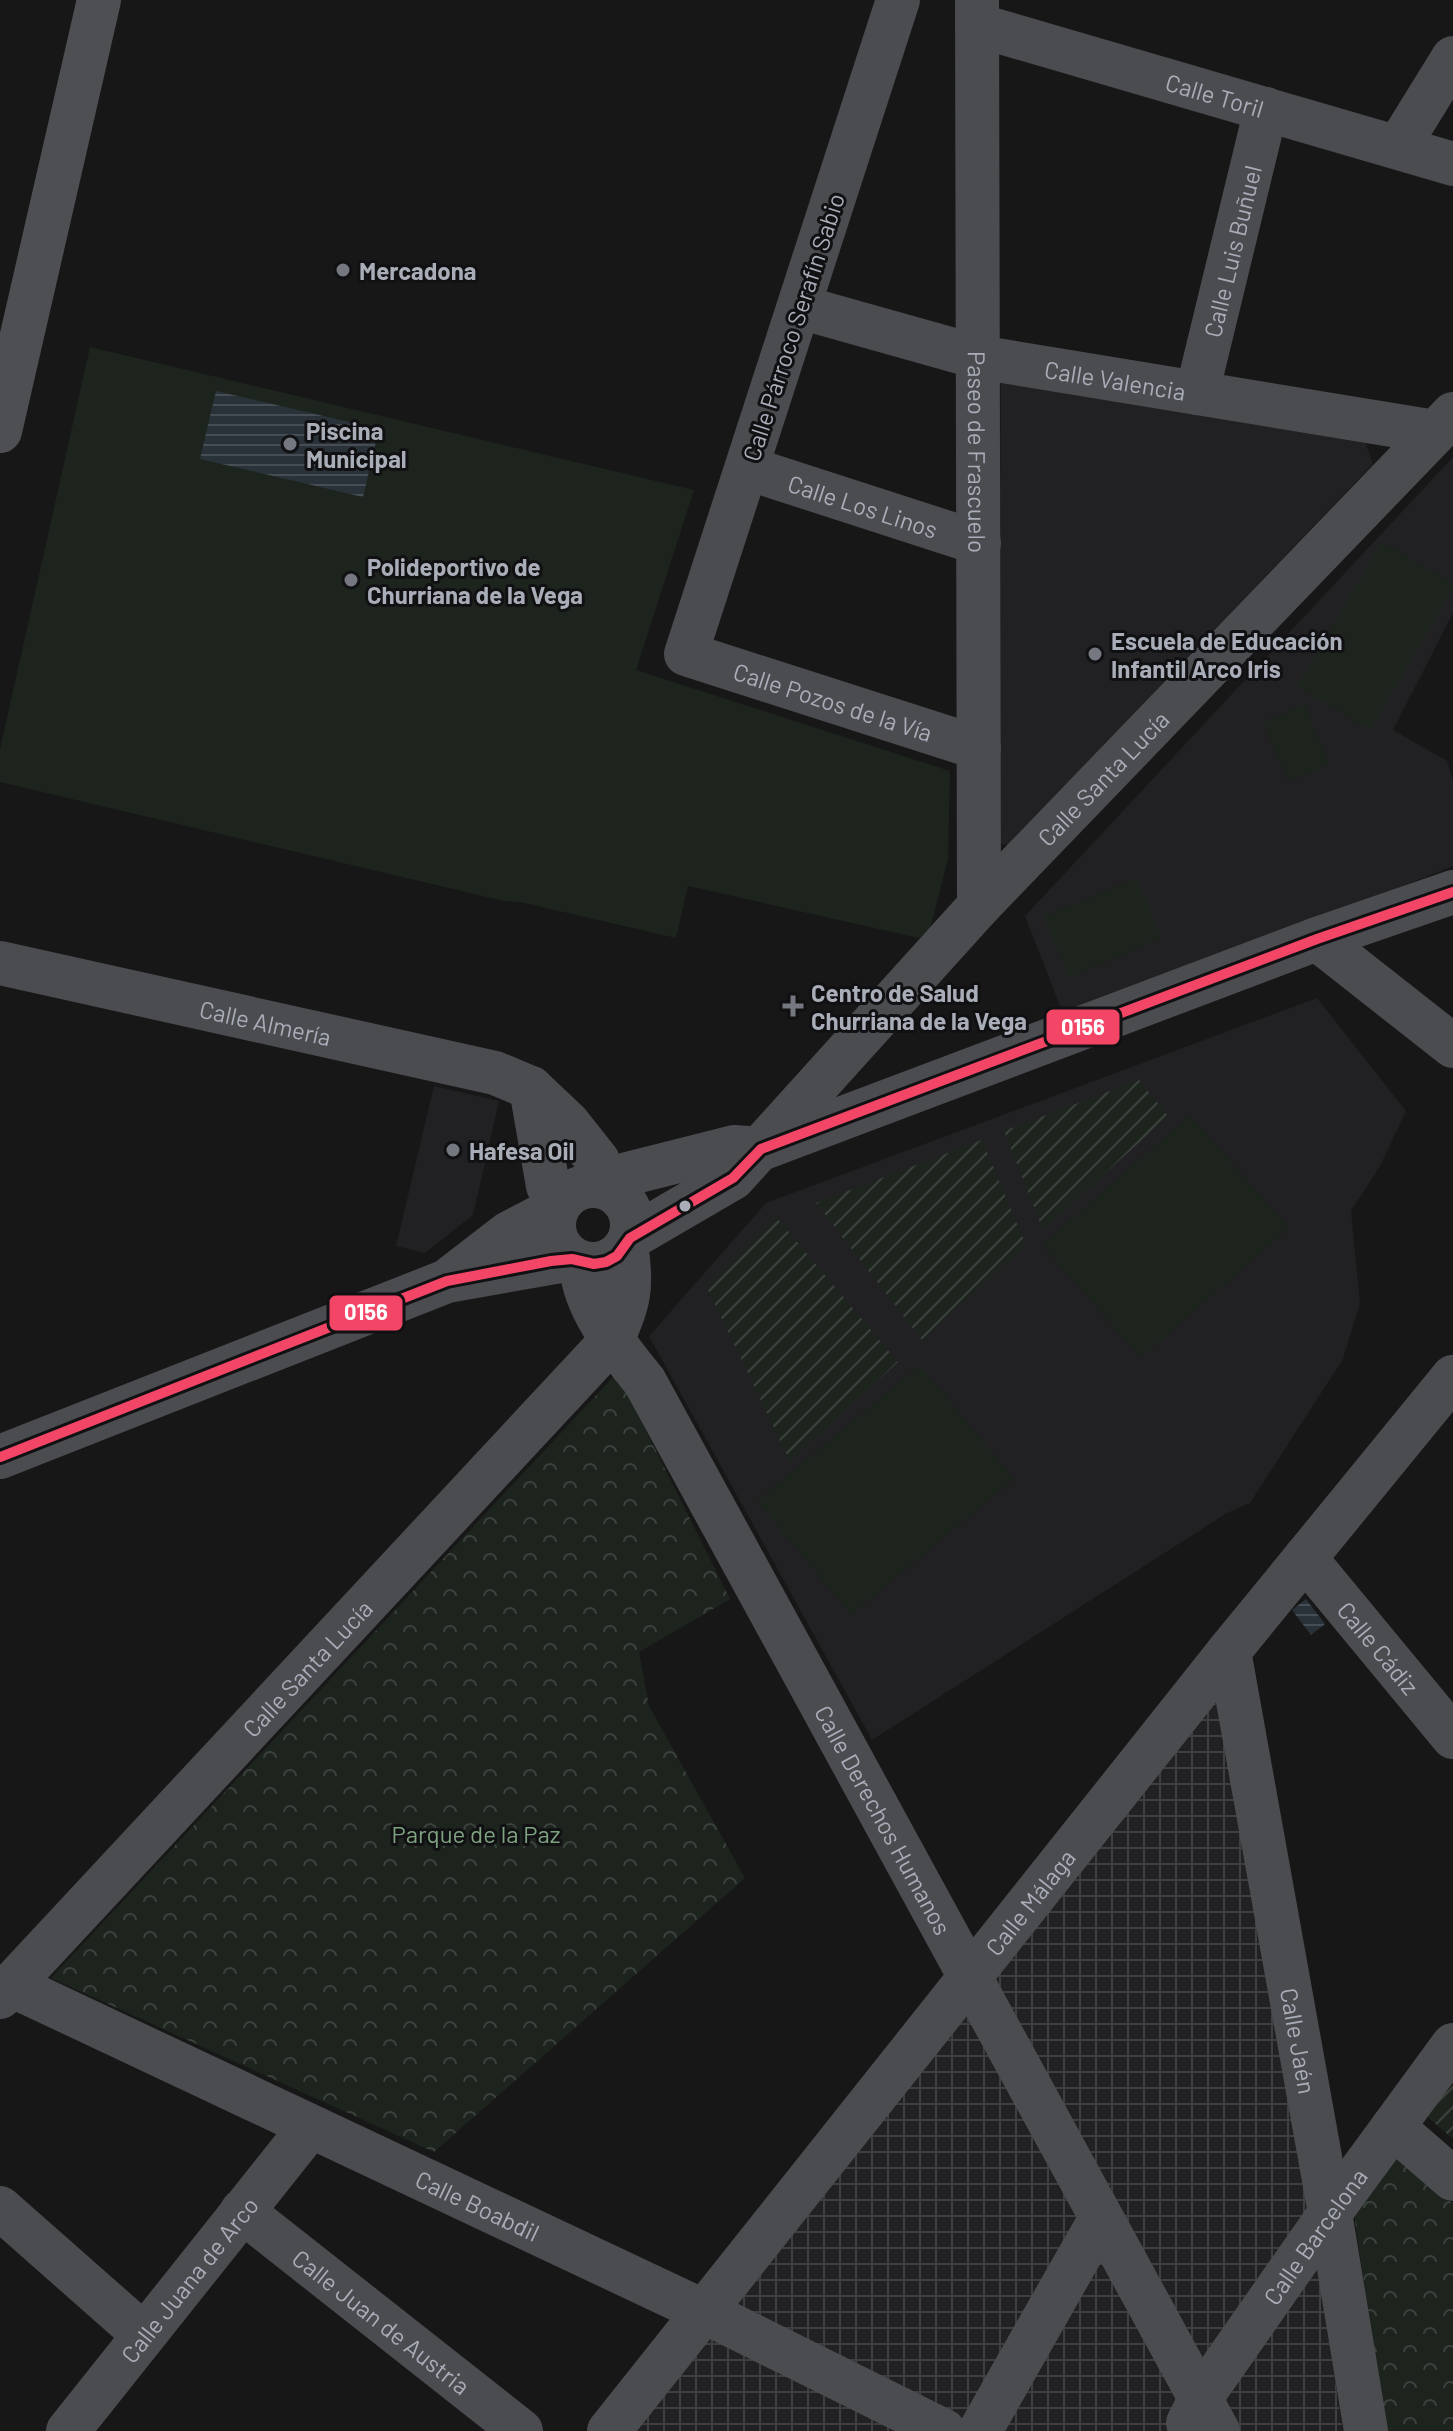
<svg xmlns="http://www.w3.org/2000/svg" width="1453" height="2431" viewBox="0 0 1453 2431" font-family="Barlow,sans-serif">
<style>
.built{fill:#212123}
.industrial{fill:url(#industrial-grid)}
.grass{fill:#1d241e}
.park{fill:url(#park-crowns)}
.garden{fill:url(#garden-furrows)}
.water{fill:url(#water-rules)}
.lines{fill:none;stroke-linecap:round;stroke-linejoin:round}
.minor{stroke:#4b4c50;stroke-width:44}
.major{stroke:#4d4f52;stroke-width:44}
.bus-1-casing{stroke:#111113;stroke-width:16}
.bus-1{stroke:#f34667;stroke-width:10}
.poi-dot{fill:#757880;stroke:#111113;stroke-width:3}
.bus-dot{fill:#a8adb8;stroke:#111113;stroke-width:3}
.labels{text-anchor:middle;dominant-baseline:central;stroke-width:6;stroke-linejoin:round;paint-order:stroke}
.street-label{font-size:24px;fill:#a8adb8;stroke:#111113}
.poi-label{font-size:24px;font-weight:bold;fill:#a8adb8;stroke:#111113;text-anchor:start}
.park-label{font-size:24px;fill:#7fa381;stroke:#111113}
.line-badge{stroke:#111113;stroke-width:3}
.badge-label{font-size:22px;text-anchor:middle;font-weight:bold;fill:#fff}
</style>
<defs>
<pattern id="industrial-grid" width="8" height="8" patternUnits="userSpaceOnUse" patternTransform="scale(2)"><rect width="8" height="8" fill="#212123"/><path d="M0 4h8M4 0v8" fill="none" stroke="#3e3f41"/></pattern>
<pattern id="park-crowns" width="20" height="18" patternUnits="userSpaceOnUse" patternTransform="scale(2)"><rect width="20" height="18" fill="#1d241e"/><path d="M2 6a3 3 0 1 1 6 0M12 15a3 3 0 1 1 6 0" fill="none" stroke="#3b413d"/></pattern>
<pattern id="garden-furrows" width="10" height="10" patternUnits="userSpaceOnUse" patternTransform="scale(2)"><rect width="10" height="10" fill="#1d241e"/><path d="M-1 1l2-2M0 10L10 0M9 11l2-2" fill="none" stroke="#3b413d"/></pattern>
<pattern id="water-rules" width="6" height="5" patternUnits="userSpaceOnUse" patternTransform="scale(2)"><rect width="6" height="5" fill="#2a3239"/><path d="M0 2.5h6" fill="none" stroke="#464d54"/></pattern>
</defs>
<rect width="100%" height="100%" fill="#171717"/>
<!-- built -->
<g class="built">
<path d="M1001 379 1363 435 1373 464 1008 845 997 843Z"/>
<path d="M1453 457V613L1393 730 1447 761 1453 780V866L1065 1019 1025 916Z"/>
<path d="M1317 998 1406 1111 1380 1166 1351 1211 1360 1303 1343 1359 1250 1503 1227 1513 872 1740 649 1336 766 1203Z"/>
<path d="M434 1086 499 1101 473 1215 425 1253 396 1246Z"/>
</g>
<!-- industrial -->
<path class="industrial" d="M1213 1703 1232 1711 1343 2431H635Z"/>
<!-- grass -->
<g class="grass">
<path d="M90 347 694 490 636 670 950 771 948 859 930 929 919 938 688 886 676 938 520 902 504 901 0 782V749Z"/>
<path d="M1382 542 1453 584V589L1370 730 1297 686Z"/>
<path d="M1305 705 1329 764 1288 782 1263 722Z"/>
<path d="M1136 878 1162 938 1069 978 1044 917Z"/>
<path d="M1190 1115 1289 1228 1141 1358 1042 1245Z"/>
<path d="M920 1365 1014 1479 851 1615 757 1501Z"/>
</g>
<!-- park -->
<g class="park">
<path d="M617 1373 730 1599 639 1652 649 1706 745 1878 434 2152 51 1978Z"/>
<path d="M1398 2155 1453 2204V2431H1386L1354 2214Z"/>
</g>
<!-- garden -->
<g class="garden">
<path d="M1139 1080 1168 1116 1043 1230 1004 1131Z"/>
<path d="M982 1140 1026 1245 922 1340 816 1203Z"/>
<path d="M777 1218 898 1362 790 1461 707 1288Z"/>
<path d="M1453 2076V2139L1424 2114Z"/>
</g>
<!-- water -->
<g class="water">
<path d="M216 391 379 429 363 497 200 459Z"/>
<path d="M1306 1599 1325 1624 1311 1635 1292 1610Z"/>
</g>
<g class="lines">
<!-- minor -->
<g class="minor">
<path id="s1" d="M898 0 686 654 979 748"/>
<path id="s2" d="M977 0 979 906"/>
<path id="s3" d="M977 25 1453 164"/>
<path d="M1398 147 1453 58"/>
<path id="s4" d="M800 307 978 357 1435 432"/>
<path id="s5" d="M1197 393 1266 109"/>
<path id="s6" d="M747 468 979 543"/>
<path d="M1317 939 1453 1046"/>
<path id="s7" d="M0 963 495 1073 531 1088 568 1123 598 1161 599 1186"/>
<path d="M531 1088 548 1186 560 1202"/>
<circle cx="593" cy="1225" r="39"/>
<path d="M606 1188 627 1174 734 1147 761 1149 1317 939 1453 892"/>
<path id="s8" d="M630 1238 733 1178 979 906 1453 414"/>
<path id="s9" d="M581 1263C583 1308 618 1348 645 1382L1218 2431"/>
<path d="M452 1277 509 1233 557 1208"/>
<path d="M0 1457 447 1281 572 1259"/>
<path id="s10" d="M1305 1558 1453 1737"/>
<path id="s11" d="M1229 1651 1330 2213 1366 2431"/>
<path id="s12" d="M11 1985 705 2312 944 2431"/>
<path id="s13" d="M0 1997 612 1340C629 1304 633 1286 626 1246"/>
<path d="M1393 2127 1453 2179"/>
<path d="M0 2208 144 2335"/>
<path id="s14" d="M242 2211 521 2431"/>
<path id="s15" d="M1188 2423 1200 2399 1330 2213 1453 2045"/>
<path id="s16" d="M68 2431 310 2127"/>
<path id="s17" d="M609 2431 1229 1651 1453 1377"/>
<path d="M980 2431 1101 2218"/>
</g>
<!-- major -->
<path class="major" d="M0 431 99 0"/>
<!-- bus-1 casing -->
<g class="bus-1-casing">
<path id="bus-1" d="M0 1457 447 1281 551 1261 572 1259 594 1264 606 1262 617 1256 630 1238 733 1178 761 1149 1317 939 1453 892"/>
</g>
<!-- bus-1 -->
<use href="#bus-1" class="bus-1"/>
</g>
<!-- markers -->
<g class="poi-dot">
<circle cx="343" cy="270" r="8"/>
<circle cx="290" cy="444" r="8"/>
<circle cx="351" cy="580" r="8"/>
<circle cx="1095" cy="654" r="8"/>
<path d="M789 994h8v8h8v8h-8v8h-8v-8h-8v-8h8z"/>
<circle cx="453" cy="1150" r="8"/>
</g>
<circle class="bus-dot" cx="685" cy="1206" r="7"/>
<g class="labels">
<!-- street labels -->
<g class="street-label">
<text stroke="none"><textPath href="#s3" startOffset="248">Calle Toril</textPath></text>
<text stroke="none"><textPath href="#s5" startOffset="146">Calle Luis Buñuel</textPath></text>
<text transform="translate(793 327) rotate(-72)">Calle Párroco Serafín Sabio</text>
<text stroke="none"><textPath href="#s4" startOffset="324">Calle Valencia</textPath></text>
<text stroke="none"><textPath href="#s2" startOffset="452">Paseo de Frascuelo</textPath></text>
<text stroke="none"><textPath href="#s6" startOffset="122">Calle Los Linos</textPath></text>
<text stroke="none"><textPath href="#s1" startOffset="842">Calle Pozos de la Vía</textPath></text>
<text stroke="none"><textPath href="#s8" startOffset="664">Calle Santa Lucía</textPath></text>
<text stroke="none"><textPath href="#s7" startOffset="272">Calle Almería</textPath></text>
<text stroke="none"><textPath href="#s10" startOffset="116">Calle Cádiz</textPath></text>
<text stroke="none"><textPath href="#s13" startOffset="450">Calle Santa Lucía</textPath></text>
<text stroke="none"><textPath href="#s9" startOffset="636">Calle Derechos Humanos</textPath></text>
<text stroke="none"><textPath href="#s17" startOffset="676">Calle Málaga</textPath></text>
<text stroke="none"><textPath href="#s11" startOffset="396">Calle Jaén</textPath></text>
<text stroke="none"><textPath href="#s12" startOffset="516">Calle Boabdil</textPath></text>
<text stroke="none"><textPath href="#s15" startOffset="226">Calle Barcelona</textPath></text>
<text stroke="none"><textPath href="#s16" startOffset="194">Calle Juana de Arco</textPath></text>
<text stroke="none"><textPath href="#s14" startOffset="178">Calle Juan de Austria</textPath></text>
</g>
<!-- poi labels -->
<g class="poi-label">
<text x="359" y="270">Mercadona</text>
<text x="306" y="430">Piscina<tspan x="306" dy="28">Municipal</tspan></text>
<text x="367" y="566">Polideportivo de<tspan x="367" dy="28">Churriana de la Vega</tspan></text>
<text x="1111" y="640">Escuela de Educación<tspan x="1111" dy="28">Infantil Arco Iris</tspan></text>
<text x="811" y="992">Centro de Salud<tspan x="811" dy="28">Churriana de la Vega</tspan></text>
<text x="469" y="1150">Hafesa Oil</text>
</g>
<!-- park labels -->
<g class="park-label">
<text x="476" y="1833">Parque de la Paz</text>
</g>
</g>
<g class="line-badge">
<rect x="1045" y="1008" width="76" height="38" rx="8" fill="#f34667"/>
<rect x="328" y="1294" width="76" height="38" rx="8" fill="#f34667"/>
</g>
<g class="badge-label">
<text x="1083" y="1035">0156</text>
<text x="366" y="1320">0156</text>
</g>
</svg>
